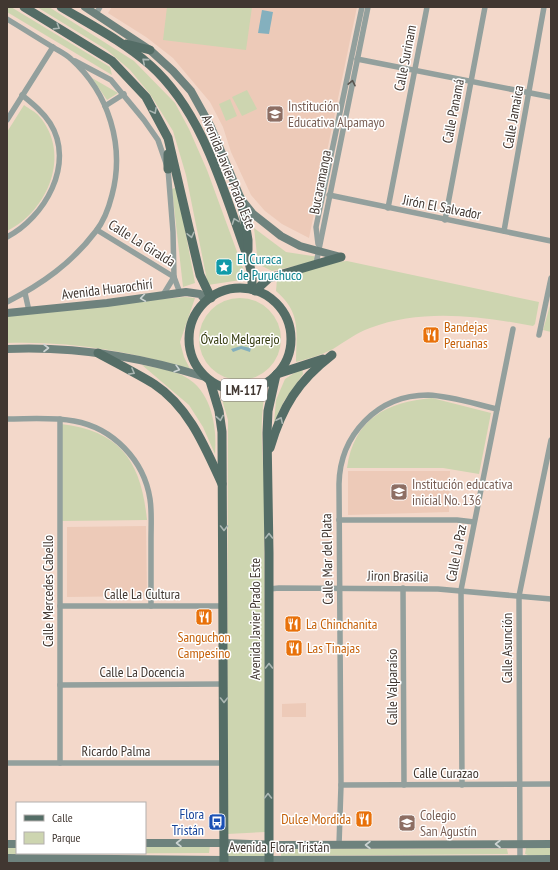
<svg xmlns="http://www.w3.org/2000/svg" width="558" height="870" viewBox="0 0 558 870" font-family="'PT Sans Narrow',sans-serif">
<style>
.built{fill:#edcab8}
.green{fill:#cdd5b0}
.water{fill:#84b0be}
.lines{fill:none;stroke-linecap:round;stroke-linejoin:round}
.street{stroke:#93a09d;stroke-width:5.5}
.secondary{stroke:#6e827d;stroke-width:8}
.primary{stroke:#546d66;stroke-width:9}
.oneway{stroke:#aab6b2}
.oneway2{stroke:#5a5651}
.oneway3{stroke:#ccd3d2}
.labels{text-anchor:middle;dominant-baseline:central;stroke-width:3;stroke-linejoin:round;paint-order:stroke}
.shield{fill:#fff;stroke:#7a736f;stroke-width:1}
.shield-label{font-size:13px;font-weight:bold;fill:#413731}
.street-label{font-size:14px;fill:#413731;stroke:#fff}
.education-label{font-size:14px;fill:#785e54;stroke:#fff;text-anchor:start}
.culture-label{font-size:14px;fill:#0d838f;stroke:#fff;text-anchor:start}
.food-label{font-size:14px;fill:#c56008;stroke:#fff;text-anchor:start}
.park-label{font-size:14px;fill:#343b0f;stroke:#fff}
.transit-label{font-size:14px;fill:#164399;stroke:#fff;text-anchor:end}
</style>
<rect width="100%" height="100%" fill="#f3d8ca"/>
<!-- built -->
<g class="built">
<path d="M112 7H357L309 238 282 224 265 211 251 195 231 152 223 127 210 102 173 58 146 37 108 13Z"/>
<path d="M348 471H450L449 512 348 515Z"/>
<path d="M146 526 147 596 67 597V527Z"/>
<path d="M306 703V717H282V704Z"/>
</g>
<!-- green -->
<g class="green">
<path d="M7 7H11L110 67 112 75 7 12Z"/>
<path d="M37 7H49L134 61 175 103 189 129 207 170 247 279 208 285 186 175 173 131 150 94 130 70 107 50Z"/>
<path d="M167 7H252L246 50 163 40Z"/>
<path d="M92 78 118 93 107 100Z"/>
<path d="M247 90 257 109 242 116 232 97Z"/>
<path d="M230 99 237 116 226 121 219 104Z"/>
<path d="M24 105C29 109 36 112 39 116 72 154 48 211 7 231V132Z"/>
<path d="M177 187 195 283 183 287 172 189Z"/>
<path d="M254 228 286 252 319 257 317 261 272 271 258 264Z"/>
<path d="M347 261 539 302 535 324 533 326C480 316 422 308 370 328 356 333 346 341 333 349 321 355 308 359 296 362 296 331 302 314 276 291L277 279 337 262Z"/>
<path d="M185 297 195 298 180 342 184 357 190 369C130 351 70 341 7 343V313Z"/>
<circle cx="240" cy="339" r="41"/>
<path d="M551 302V332L543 330Z"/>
<path d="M142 365C159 368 181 371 194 383 213 400 217 431 215 454L203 427 189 405Z"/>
<path d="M302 368 303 374 284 401 274 423 276 400 285 379Z"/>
<path d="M220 393 236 399 264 398C260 425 262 452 264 479L265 832 227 834 228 420Z"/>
<path d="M432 398 491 413 479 474 443 468H347C354 419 386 402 432 398Z"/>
<path d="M61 424C122 431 141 463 147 520L61 521Z"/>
<path d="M7 845H17V853H145V845H210L209 853 7 854Z"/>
<path d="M225 846H265L266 854 263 857H229L224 853Z"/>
<path d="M530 847H551V855H528L525 854 526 848Z"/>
<path d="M281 849H507L508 854 281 856Z"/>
</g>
<!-- water -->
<g class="water">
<path d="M262 10 273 12 269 34 258 33Z"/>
<path d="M241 346 251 348 250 352 241 349 233 352 231 349Z"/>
</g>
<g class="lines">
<!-- street -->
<g class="street">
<path d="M96 14 100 7"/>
<path d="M7 19C22 28 36 37 51 46 57 50 66 54 71 59 109 93 125 146 112 195 109 207 104 221 96 231 72 263 42 284 7 302"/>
<path d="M357 59 551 97"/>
<path d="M75 61 111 80 144 120 158 140 168 169 173 232 174 277 180 293"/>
<path d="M105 106 124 94"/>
<path d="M7 120 53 47"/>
<path d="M329 195 551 241"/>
<path d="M388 208 427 7"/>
<path d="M445 220 485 7"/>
<path d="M97 230 174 277"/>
<path d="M504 231 544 7"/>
<path d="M7 237C44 218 76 164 50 123 43 112 33 104 22 95"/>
<path d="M318 244 316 227 362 7"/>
<path d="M316 264 368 7"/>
<path d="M25 293 29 311"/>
<path d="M163 295 174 277"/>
<path d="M539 335 551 278"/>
<path d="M7 419C29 419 52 417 74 421 113 428 144 460 150 499 152 512 151 525 151 539 151 561 151 583 151 606"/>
<path d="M60 419V763"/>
<path d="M339 520H457L474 522"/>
<path d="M403 588 404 785"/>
<path d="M269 589 279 588 438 589 551 599"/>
<path d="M60 606H224"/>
<path d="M60 685 224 684"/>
<path d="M7 763H224"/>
<path d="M341 785 551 784"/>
<path d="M462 785 461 590 513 329"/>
<path d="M339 845 341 785 339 484C340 435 377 395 428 395 451 396 475 404 497 409"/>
<path d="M520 859 519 596 551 440"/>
</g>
<!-- secondary -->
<g class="secondary">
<path d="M85 7 150 50 173 71 191 91 211 127 241 199 253 214 281 236 300 246 341 257"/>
<path d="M7 313 107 303 186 292 200 294 206 301"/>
<path d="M7 349C75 346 141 357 205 377"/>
<path d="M145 843H224L278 845 551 844"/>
<path d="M7 844H17"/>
<path d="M7 858 224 860 551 859"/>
</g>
<!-- primary -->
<g class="primary">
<path d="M24 7 112 61 146 97 168 138 200 275 211 298"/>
<path d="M61 7C91 25 124 42 150 65 204 113 224 193 248 258L252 275V289"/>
<path d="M126 44 150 50"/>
<path d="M168 169V154"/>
<path d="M241 199 248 240V250"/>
<circle cx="240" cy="339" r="51"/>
<path d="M255 291 269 278 341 257"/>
<path d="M98 353C116 363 136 373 154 384 189 407 205 447 222 484"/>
<path d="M277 374 323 359"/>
<path d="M210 381 219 411 222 432 224 863"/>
<path d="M270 448C282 407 298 381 332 355"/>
<path d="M269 863V553L267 433 268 411 276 375"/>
</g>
</g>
<!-- one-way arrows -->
<defs><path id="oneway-chevron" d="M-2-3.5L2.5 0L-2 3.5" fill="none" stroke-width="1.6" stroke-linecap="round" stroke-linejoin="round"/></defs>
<g class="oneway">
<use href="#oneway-chevron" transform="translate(57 27) rotate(32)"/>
<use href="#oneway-chevron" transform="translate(145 61) rotate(-140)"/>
<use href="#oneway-chevron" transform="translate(154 111) rotate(62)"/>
<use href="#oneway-chevron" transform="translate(235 221) rotate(-110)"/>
<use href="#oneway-chevron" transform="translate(191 235) rotate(77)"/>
<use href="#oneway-chevron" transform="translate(132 372) rotate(29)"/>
<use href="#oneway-chevron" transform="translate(220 418) rotate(80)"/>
<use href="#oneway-chevron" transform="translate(280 420) rotate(-65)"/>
<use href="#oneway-chevron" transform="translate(224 528) rotate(90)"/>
<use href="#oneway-chevron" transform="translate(269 536) rotate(-90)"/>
<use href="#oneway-chevron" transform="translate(269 666) rotate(-90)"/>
<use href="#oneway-chevron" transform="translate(224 700) rotate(90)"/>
<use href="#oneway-chevron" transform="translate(268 796) rotate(-90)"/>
</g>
<use class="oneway2" href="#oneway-chevron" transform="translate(352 83) rotate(-78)"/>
<g class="oneway3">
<use href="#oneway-chevron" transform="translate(143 298) rotate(172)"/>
<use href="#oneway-chevron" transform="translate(46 348)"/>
<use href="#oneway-chevron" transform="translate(177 369) rotate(16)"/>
<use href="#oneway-chevron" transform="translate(179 843) rotate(180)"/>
<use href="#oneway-chevron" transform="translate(498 844) rotate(180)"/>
<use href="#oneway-chevron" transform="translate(368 845) rotate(180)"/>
</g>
<!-- icons -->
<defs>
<g id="school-square" transform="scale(0.9)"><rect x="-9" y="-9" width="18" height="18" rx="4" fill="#8d6e63" stroke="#fff"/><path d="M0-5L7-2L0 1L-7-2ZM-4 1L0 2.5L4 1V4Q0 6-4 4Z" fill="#fff"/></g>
<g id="sight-square" transform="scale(0.9)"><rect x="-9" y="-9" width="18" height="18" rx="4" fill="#0f9aa8" stroke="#fff"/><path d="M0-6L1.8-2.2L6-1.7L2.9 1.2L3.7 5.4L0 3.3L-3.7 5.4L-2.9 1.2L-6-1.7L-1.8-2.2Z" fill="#fff"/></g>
<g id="restaurant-square" transform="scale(0.9)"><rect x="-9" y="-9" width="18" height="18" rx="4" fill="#e8710a" stroke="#fff"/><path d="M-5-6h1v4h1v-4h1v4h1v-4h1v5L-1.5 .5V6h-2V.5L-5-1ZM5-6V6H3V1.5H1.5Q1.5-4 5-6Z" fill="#fff"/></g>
<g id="bus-square" transform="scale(0.9)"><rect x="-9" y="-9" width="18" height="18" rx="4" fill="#1a4fb4" stroke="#fff"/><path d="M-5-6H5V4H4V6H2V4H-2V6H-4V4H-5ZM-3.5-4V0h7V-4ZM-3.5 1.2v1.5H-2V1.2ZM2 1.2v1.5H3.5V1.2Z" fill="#fff"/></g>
</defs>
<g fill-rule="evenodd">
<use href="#school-square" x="275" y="114"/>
<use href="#sight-square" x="224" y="267"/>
<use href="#restaurant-square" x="431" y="335"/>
<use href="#school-square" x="399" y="492"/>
<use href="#restaurant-square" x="204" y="617"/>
<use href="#restaurant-square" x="293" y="624"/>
<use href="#restaurant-square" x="294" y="648"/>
<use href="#restaurant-square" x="364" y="819"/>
<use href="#bus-square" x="217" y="822"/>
<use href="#school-square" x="407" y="823"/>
</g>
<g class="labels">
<!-- shield labels -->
<rect class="shield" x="221" y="379" width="46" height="22" rx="3"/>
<g class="shield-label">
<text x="244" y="390">LM-117</text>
</g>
<!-- street labels -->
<g class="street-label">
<text transform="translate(405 58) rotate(-79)">Calle Surinam</text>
<text transform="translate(453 111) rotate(-79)">Calle Panamá</text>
<text transform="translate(513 117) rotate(-80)">Calle Jamaica</text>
<text transform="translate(229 172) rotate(68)">Avenida Javier Prado Este</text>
<text transform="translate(320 182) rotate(-79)">Bucaramanga</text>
<text transform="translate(442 207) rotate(11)">Jirón El Salvador</text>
<text transform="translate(142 243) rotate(32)">Calle La Giralda</text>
<text transform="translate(107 289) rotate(-7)">Avenida Huarochirí</text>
<text transform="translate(456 553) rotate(-79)">Calle La Paz</text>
<text transform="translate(327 559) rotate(-91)">Calle Mar del Plata</text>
<text transform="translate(398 576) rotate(1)">Jiron Brasilia</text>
<text transform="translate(48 591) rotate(-90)">Calle Mercedes Cabello</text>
<text x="142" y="594">Calle La Cultura</text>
<text transform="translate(255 619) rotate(-90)">Avenida Javier Prado Este</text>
<text transform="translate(507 648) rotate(-90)">Calle Asunción</text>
<text x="142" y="672">Calle La Docencia</text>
<text transform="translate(392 687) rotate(-90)">Calle Valparaíso</text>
<text x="116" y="751">Ricardo Palma</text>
<text x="446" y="773">Calle Curazao</text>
<text x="279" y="847">Avenida Flora Tristán</text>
</g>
<!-- education labels -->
<g class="education-label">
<text x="288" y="106">Institución<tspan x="288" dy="16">Educativa Alpamayo</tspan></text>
<text x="412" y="484">Institución educativa<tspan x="412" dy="16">inicial No. 136</tspan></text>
<text x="420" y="815">Colegio<tspan x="420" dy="16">San Agustín</tspan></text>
</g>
<!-- culture labels -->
<g class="culture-label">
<text x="237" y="259">El Curaca<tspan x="237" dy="16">de Puruchuco</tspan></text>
</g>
<!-- food labels -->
<g class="food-label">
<text x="444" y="327">Bandejas<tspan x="444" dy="16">Peruanas</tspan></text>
<text x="306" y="624">La Chinchanita</text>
<text x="204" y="637" text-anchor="middle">Sanguchon<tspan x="204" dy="16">Campesino</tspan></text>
<text x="307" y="648">Las Tinajas</text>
<text x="351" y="819" text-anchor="end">Dulce Mordida</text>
</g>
<!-- park labels -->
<g class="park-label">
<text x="240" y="339">Óvalo Melgarejo</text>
</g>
<!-- transit labels -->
<g class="transit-label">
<text x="204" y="814">Flora<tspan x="204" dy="16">Tristán</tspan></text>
</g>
</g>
<!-- border -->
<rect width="558" height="870" fill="none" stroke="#413731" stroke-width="16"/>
<!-- legend -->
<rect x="16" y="802" width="130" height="52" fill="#ffffff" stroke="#b3afad"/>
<rect x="24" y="815" width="20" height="6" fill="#546d66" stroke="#b3afad"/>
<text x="52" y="822" font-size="12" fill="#413731">Calle</text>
<rect x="24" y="832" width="20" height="12" fill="#cdd5b0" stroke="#b3afad"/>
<text x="52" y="842" font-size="12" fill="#413731">Parque</text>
</svg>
